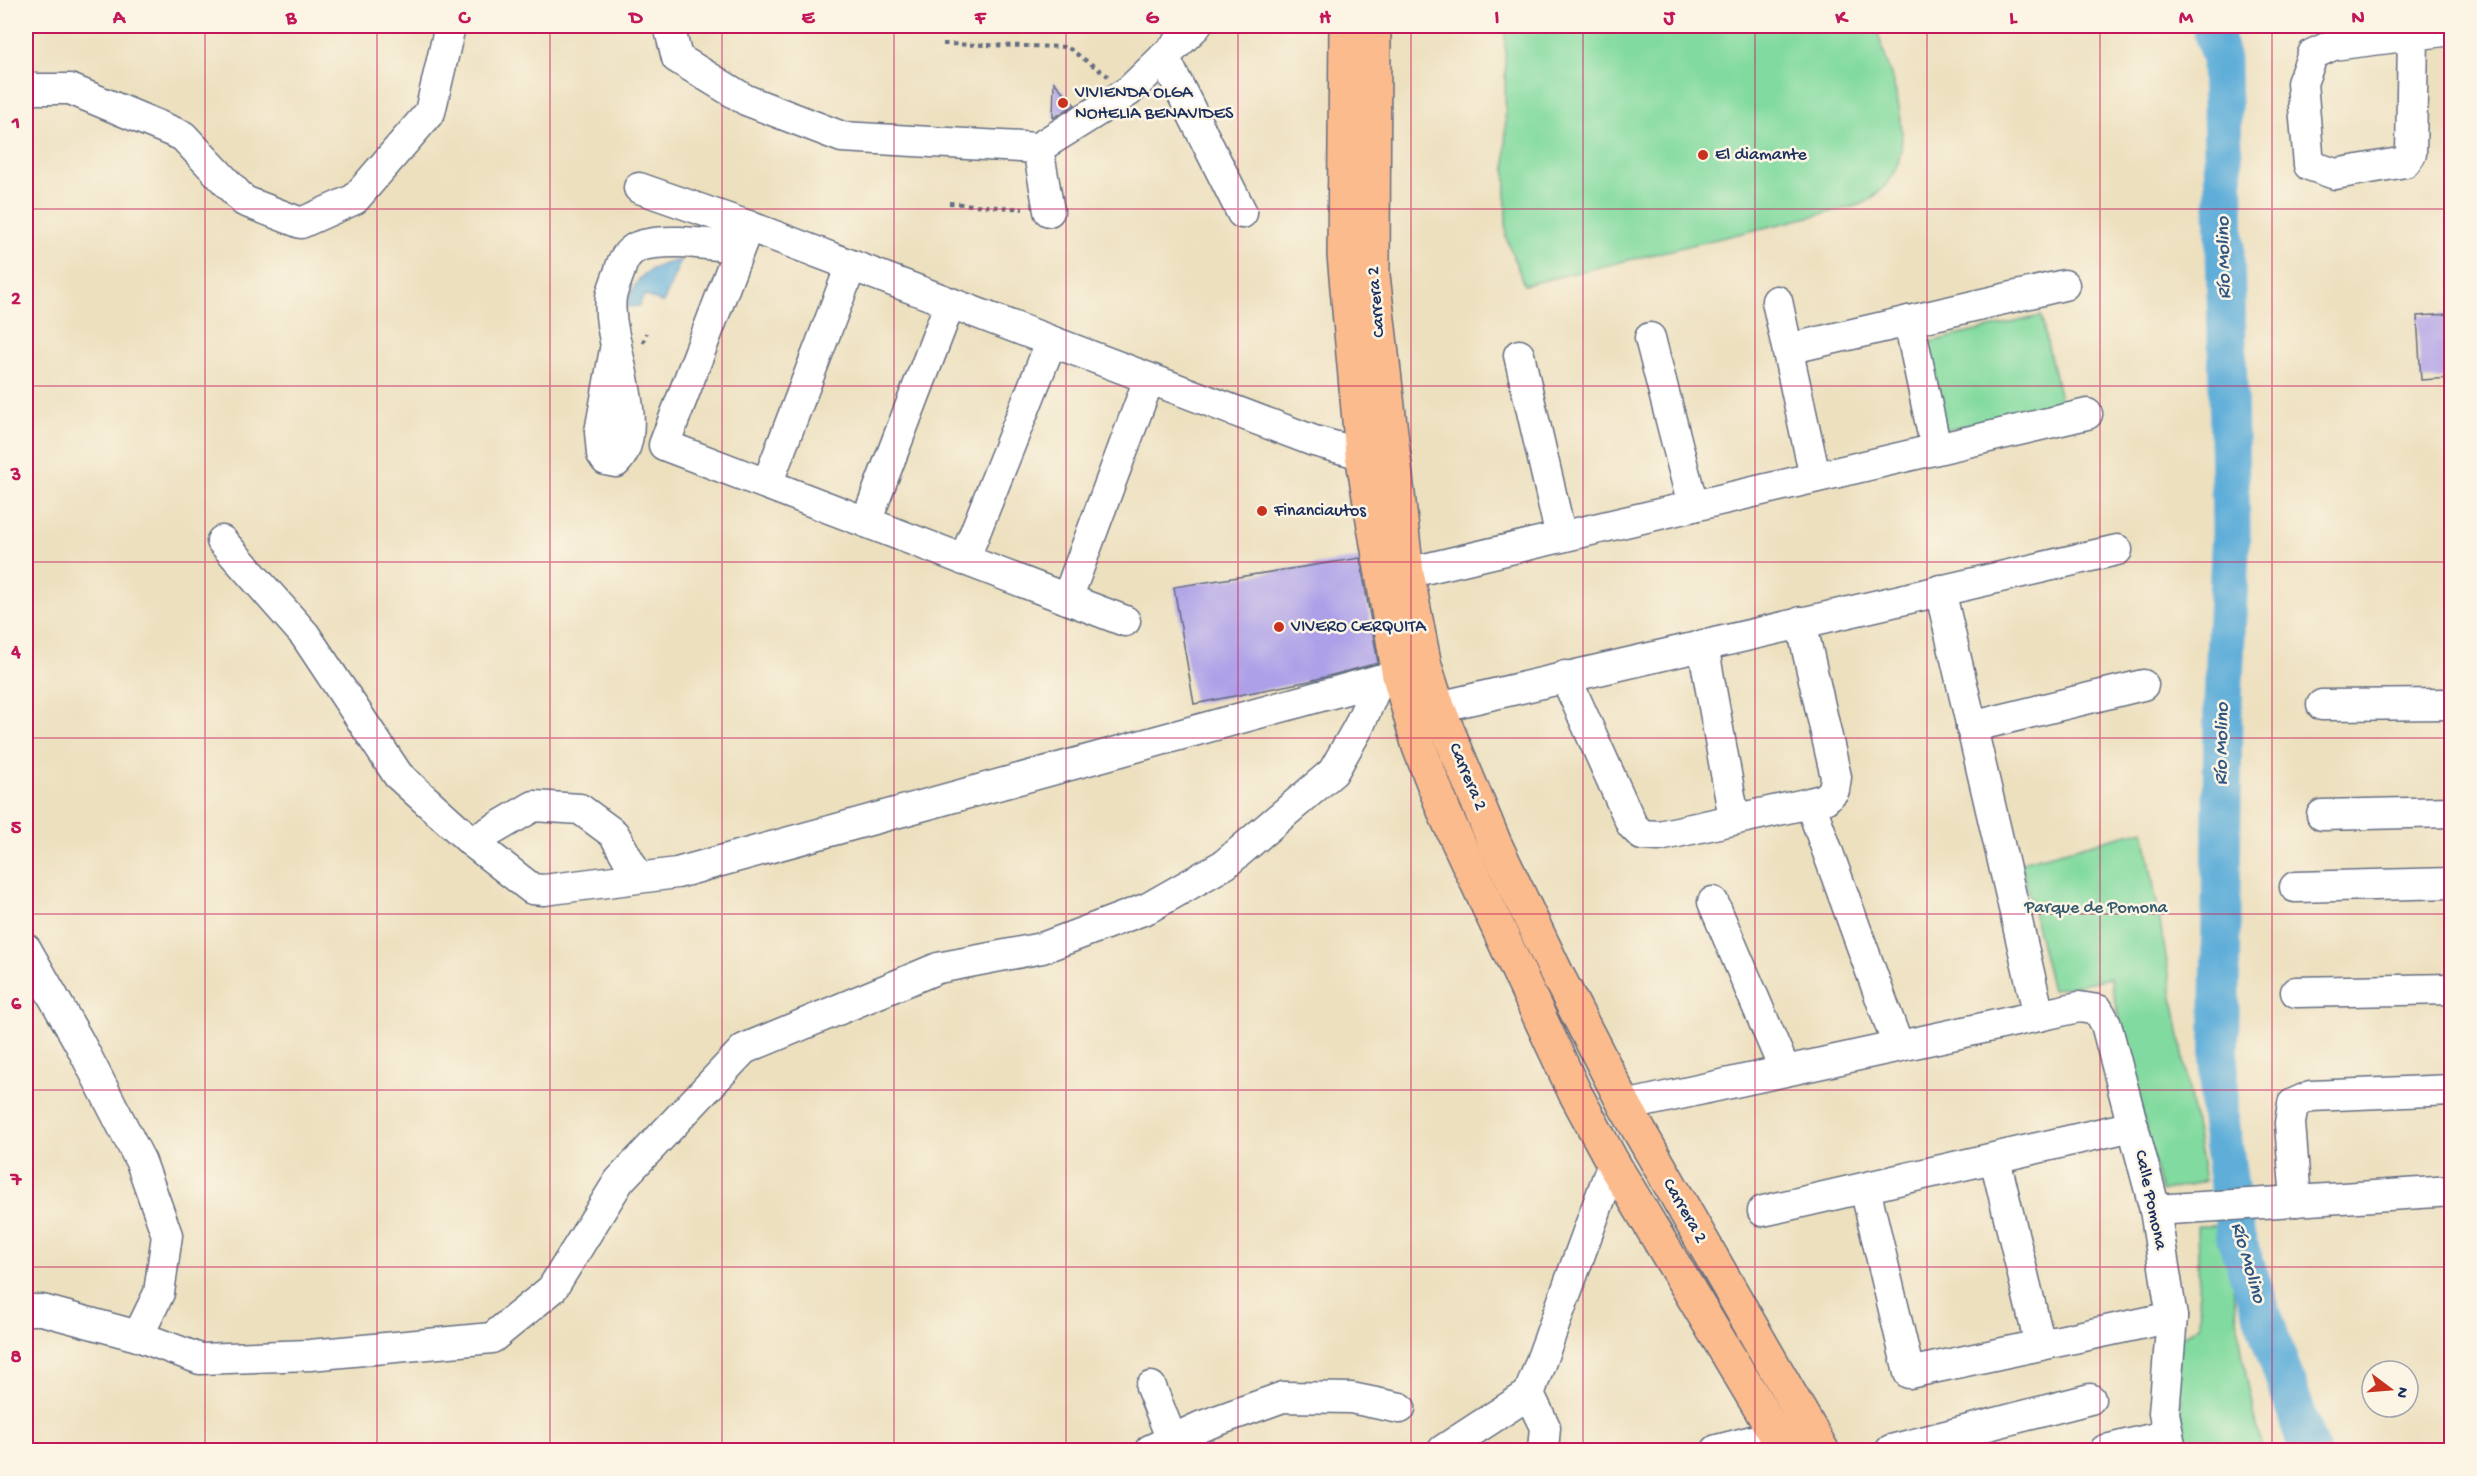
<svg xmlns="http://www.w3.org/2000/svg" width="2477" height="1476" viewBox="0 0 2477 1476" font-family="'Gochi Hand',sans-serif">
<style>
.green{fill:#81da9f;stroke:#4e847e;stroke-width:1.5}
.water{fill:#5eaed9;stroke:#3c6e9c;stroke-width:1.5}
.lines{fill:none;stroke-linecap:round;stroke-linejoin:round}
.river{stroke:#5eaed9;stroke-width:39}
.building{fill:#ada0e8}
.minor-casing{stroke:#646d80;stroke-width:33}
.major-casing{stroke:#646d80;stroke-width:36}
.path{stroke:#646d80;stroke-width:4;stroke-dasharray:4.5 4.5;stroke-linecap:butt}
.minor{stroke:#fff;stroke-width:30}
.major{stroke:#fbbb8d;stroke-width:33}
.grid{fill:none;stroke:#c2185b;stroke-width:1.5;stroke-opacity:0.55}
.poi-dot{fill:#c8321e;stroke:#fcf5e5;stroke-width:2}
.labels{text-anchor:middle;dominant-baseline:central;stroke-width:5;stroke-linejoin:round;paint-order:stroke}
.poi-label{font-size:18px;fill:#1b2f5e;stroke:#fcf5e5;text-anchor:start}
.street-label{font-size:18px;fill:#1b2f5e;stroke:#fcf5e5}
.park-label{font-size:18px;fill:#345a6e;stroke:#fcf5e5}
.water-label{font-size:20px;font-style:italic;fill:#2f5583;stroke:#fcf5e5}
.neatline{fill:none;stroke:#c2185b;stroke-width:2}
.grid-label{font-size:20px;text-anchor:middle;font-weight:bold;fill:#c2185b}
</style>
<rect width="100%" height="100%" fill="#fcf5e5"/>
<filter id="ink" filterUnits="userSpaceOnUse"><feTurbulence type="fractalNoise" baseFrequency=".0167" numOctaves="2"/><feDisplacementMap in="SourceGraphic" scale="12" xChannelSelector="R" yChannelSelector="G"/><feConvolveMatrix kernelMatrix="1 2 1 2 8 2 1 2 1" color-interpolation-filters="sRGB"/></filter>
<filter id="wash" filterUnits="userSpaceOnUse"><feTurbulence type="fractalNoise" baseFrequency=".008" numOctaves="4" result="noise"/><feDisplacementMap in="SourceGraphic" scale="24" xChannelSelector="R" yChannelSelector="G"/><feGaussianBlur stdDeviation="1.35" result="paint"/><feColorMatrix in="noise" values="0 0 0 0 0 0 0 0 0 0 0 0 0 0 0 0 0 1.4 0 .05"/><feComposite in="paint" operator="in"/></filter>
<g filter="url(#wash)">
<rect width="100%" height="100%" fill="#ede0bf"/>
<!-- green -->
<g class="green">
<path d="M1505 26H1876C1893 87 1932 168 1860 205L1524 285 1506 237Z"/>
<path d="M2041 316 2061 403 1944 430 1925 343Z"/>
<path d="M2144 830 2205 1181 2161 1192 2110 978 2052 990 2021 862Z"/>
<path d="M2197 1226H2224L2244 1365 2262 1450H2184L2177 1341 2200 1325Z"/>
</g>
<!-- water -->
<path class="water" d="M681 260 663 303 644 295 639 306 627 307C634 276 649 266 681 260Z"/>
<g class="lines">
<!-- river -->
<path class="river" d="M2211 26 2221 59 2231 531 2223 702 2219 1112 2236 1238 2309 1450"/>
</g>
<g id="blocks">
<!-- building -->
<g class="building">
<path d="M1054 82 1075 105 1053 118Z"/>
<path d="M2451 314V378L2421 380 2417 316Z"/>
<path d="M1360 558 1378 663 1309 681 1194 704 1174 587Z"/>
</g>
</g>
</g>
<g filter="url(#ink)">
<use href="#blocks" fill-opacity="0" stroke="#646d80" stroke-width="1.5"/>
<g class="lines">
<!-- minor casing -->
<g class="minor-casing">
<g id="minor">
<path d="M669 26 677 58 746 100 842 137 1038 148 1129 91 1196 26"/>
<path d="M2413 35 2411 154 2405 162 2335 174 2309 165 2302 83 2313 54 2333 45 2452 30"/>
<path d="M1164 57 1242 213"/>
<path d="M26 89H70L183 136 244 201 301 223 355 199 430 112 450 26"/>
<path d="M1038 148 1049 211"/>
<path d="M639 188 748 226 1314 441 1362 454"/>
<path d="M748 226 664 445 1125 621"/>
<path d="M1777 301 1815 477"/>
<path d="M1909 321 1936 449"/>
<path d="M1650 338 1693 506"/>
<path d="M616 344 600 432 602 454 606 460 616 462C650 428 605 339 611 297 613 288 617 279 620 270 623 258 630 248 643 245 673 238 709 245 739 247"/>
<path d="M1788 349 2064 285"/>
<path d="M1519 355 1561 537"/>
<path d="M767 484 851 266"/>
<path d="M866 522 950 303"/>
<path d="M222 541 305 635 398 775 472 842 532 889 544 890 677 873 1379 680"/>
<path d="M964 560 1051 342"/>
<path d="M1407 573 2087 414"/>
<path d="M1940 590 2039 1016"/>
<path d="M1067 599 1149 379"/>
<path d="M1703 645 1734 818"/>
<path d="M1565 676 1632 825 1642 835 1659 836 1810 803 1825 799 1834 790 1836 777 1801 622"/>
<path d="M2322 705 2452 704"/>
<path d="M1438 707 2117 550"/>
<path d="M1971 727 2143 685"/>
<path d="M1810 803 1898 1046"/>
<path d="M2322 815 2452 812"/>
<path d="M472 842 534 806 580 809 614 834 638 877"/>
<path d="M2295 887 2452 883"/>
<path d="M1713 902 1785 1071"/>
<path d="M26 949 79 1042 141 1162 167 1235 159 1293 138 1336"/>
<path d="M2296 992 2452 989"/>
<path d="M1625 1106 2079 1007 2098 1010 2106 1024 2155 1210 2172 1317 2164 1413 2171 1450"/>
<path d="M1995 1159 2040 1345"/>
<path d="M1865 1188 1909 1373 2172 1317"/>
<path d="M2296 1201 2290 1123 2293 1104 2311 1096 2452 1090"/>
<path d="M2155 1210 2452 1191"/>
<path d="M1763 1211 2133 1126"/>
<path d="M26 1310H42L138 1336 200 1359 310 1355 492 1338 552 1289 619 1181 744 1049 938 968 1042 948 1148 908 1225 864 1333 772 1358 728 1379 680 1399 676"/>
<path d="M1151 1387 1172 1440"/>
<path d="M1529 1394 1545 1427 1543 1450"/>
<path d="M1150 1450 1202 1426 1283 1397 1351 1398 1400 1408"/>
<path d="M1443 1450 1529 1394 1613 1163"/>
<path d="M1717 1450 1776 1435"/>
<path d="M1891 1450 2090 1399"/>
<path d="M2105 1450 2168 1435"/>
</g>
</g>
<!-- major casing -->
<g class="major-casing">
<g id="major">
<path d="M1346 26 1344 255 1362 454 1399 676 1419 747 1446 816 1574 1091 1613 1163 1785 1450"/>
<path d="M1374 26 1373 275 1407 573 1425 666 1438 707 1495 844 1558 976 1625 1106 1822 1450"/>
</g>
</g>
<!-- path -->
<g class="path">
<path d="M943 44 1067 47 1108 76"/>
<path d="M949 203 1023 209"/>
<path d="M643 343 646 333"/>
</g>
<!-- minor -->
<use href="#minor" class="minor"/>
<!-- major -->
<use href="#major" class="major"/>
</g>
</g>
<!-- grid -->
<path class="grid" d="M205 26V1450M377 26V1450M550 26V1450M722 26V1450M894 26V1450M1066 26V1450M1238 26V1450M1411 26V1450M1583 26V1450M1755 26V1450M1927 26V1450M2100 26V1450M2272 26V1450M26 209H2452M26 386H2452M26 562H2452M26 738H2452M26 914H2452M26 1090H2452M26 1267H2452"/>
<!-- markers -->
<g class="poi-dot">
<circle cx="1063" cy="103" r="6"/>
<circle cx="1703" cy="155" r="6"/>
<circle cx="1262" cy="511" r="6"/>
<circle cx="1279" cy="627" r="6"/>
</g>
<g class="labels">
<!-- poi labels -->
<g class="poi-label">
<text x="1075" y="93">VIVIENDA OLGA<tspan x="1075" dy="21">NOHELIA BENAVIDES</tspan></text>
<text x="1715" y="155">El diamante</text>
<text x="1274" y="511">Financiautos</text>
<text x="1291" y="627">VIVERO CERQUITA</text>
</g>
<!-- street labels -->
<g class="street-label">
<text transform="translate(1377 302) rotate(-95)">Carrera 2</text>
<text transform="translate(1467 777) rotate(67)">Carrera 2</text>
<text transform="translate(2150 1200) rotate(78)">Calle Pomona</text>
<text transform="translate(1684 1211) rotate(60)">Carrera 2</text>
</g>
<!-- park labels -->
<g class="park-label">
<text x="2096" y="908">Parque de Pomona</text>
</g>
<!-- water labels -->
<g class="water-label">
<text transform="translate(2225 258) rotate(-91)">Río Molino</text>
<text transform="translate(2223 744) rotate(-89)">Río Molino</text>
<text transform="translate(2247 1263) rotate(74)">Río Molino</text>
</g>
</g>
<!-- margin -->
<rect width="2477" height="1476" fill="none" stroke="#fcf5e5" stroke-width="66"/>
<!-- north arrow -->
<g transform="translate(2390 1389) rotate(106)"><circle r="28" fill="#fcf5e5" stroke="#a2a6af" stroke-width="1.5"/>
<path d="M0-4.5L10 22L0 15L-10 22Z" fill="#c8321e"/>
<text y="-9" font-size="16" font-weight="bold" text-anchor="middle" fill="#1b2f5e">N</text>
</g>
<rect x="33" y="33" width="2411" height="1410" class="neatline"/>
<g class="grid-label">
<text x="119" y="23">A</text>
<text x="291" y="23">B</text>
<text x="464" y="23">C</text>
<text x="636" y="23">D</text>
<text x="808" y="23">E</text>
<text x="980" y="23">F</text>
<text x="1152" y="23">G</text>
<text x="1325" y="23">H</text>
<text x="1497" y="23">I</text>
<text x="1669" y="23">J</text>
<text x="1841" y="23">K</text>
<text x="2013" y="23">L</text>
<text x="2186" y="23">M</text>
<text x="2358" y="23">N</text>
<text x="16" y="128">1</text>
<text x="16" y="304">2</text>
<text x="16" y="480">3</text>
<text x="16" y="657">4</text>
<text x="16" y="833">5</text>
<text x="16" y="1009">6</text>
<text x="16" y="1185">7</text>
<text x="16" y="1362">8</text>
</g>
</svg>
